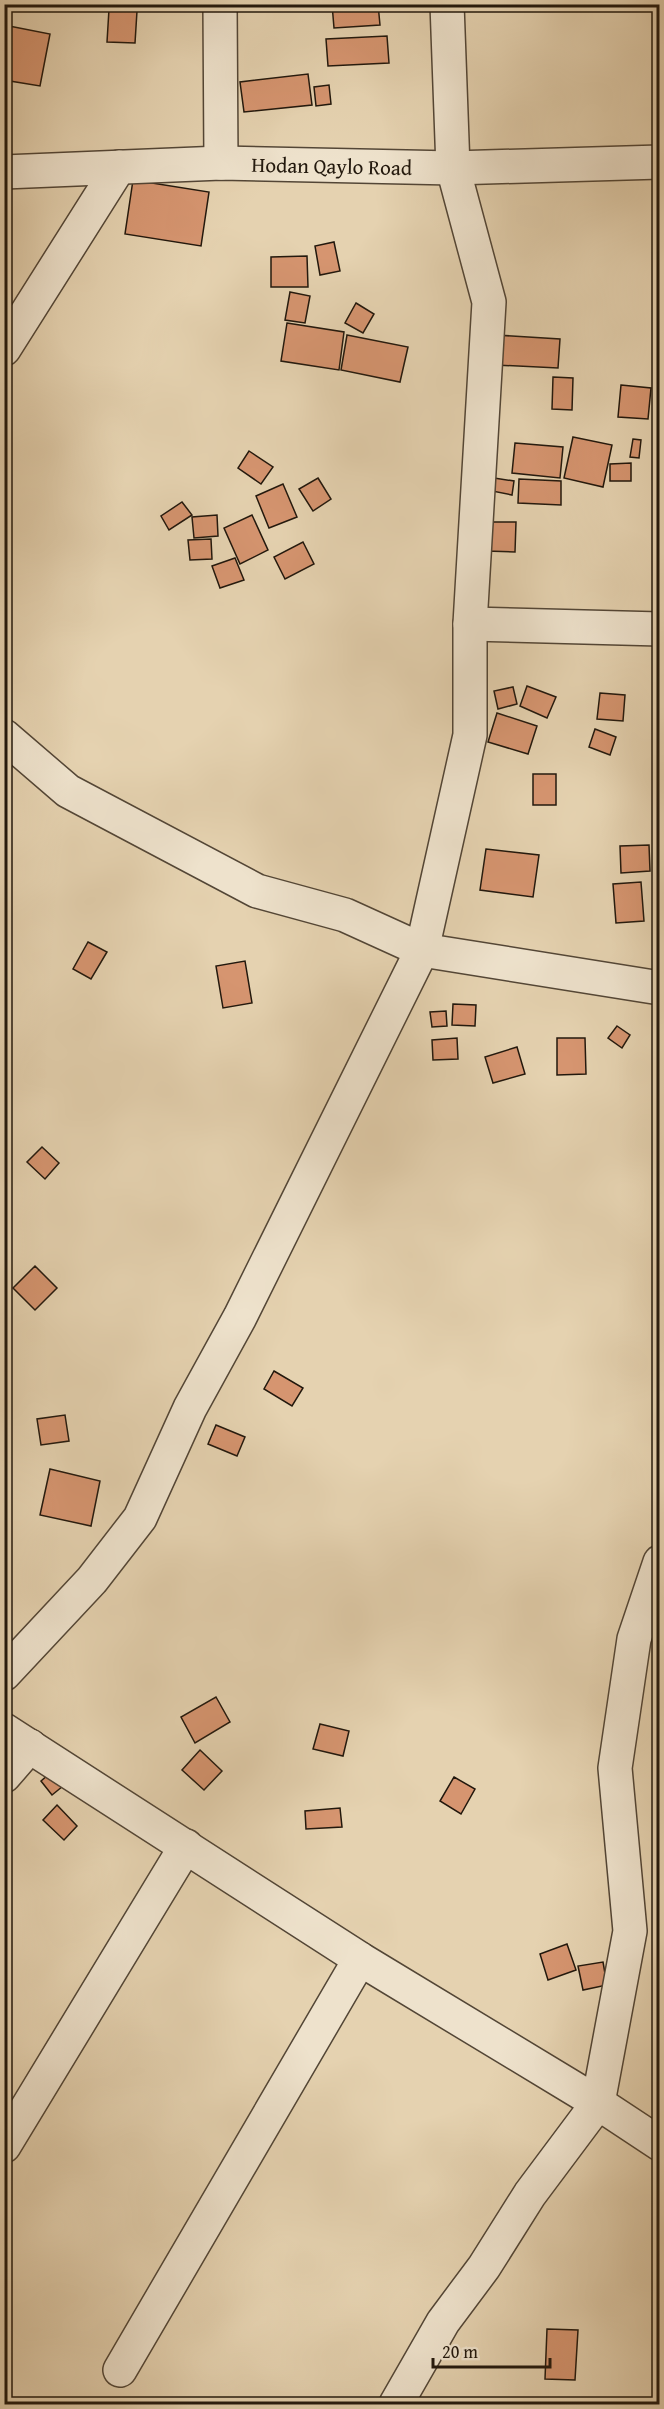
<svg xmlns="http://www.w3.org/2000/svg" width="664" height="2409" viewBox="0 0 664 2409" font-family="'Gentium Book Plus',serif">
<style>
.building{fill:#d69570;stroke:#22180d;stroke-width:1.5}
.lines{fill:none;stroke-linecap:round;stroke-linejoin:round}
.minor-casing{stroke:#534636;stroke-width:36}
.tertiary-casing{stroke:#534636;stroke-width:36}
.minor{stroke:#eee2cc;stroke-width:33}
.tertiary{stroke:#eee2cc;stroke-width:33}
.labels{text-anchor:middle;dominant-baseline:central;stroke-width:5;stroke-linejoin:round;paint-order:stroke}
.street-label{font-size:21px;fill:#22180d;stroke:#eee2cc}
</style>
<rect width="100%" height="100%" fill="#e5d2b0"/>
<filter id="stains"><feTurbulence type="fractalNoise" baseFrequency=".00333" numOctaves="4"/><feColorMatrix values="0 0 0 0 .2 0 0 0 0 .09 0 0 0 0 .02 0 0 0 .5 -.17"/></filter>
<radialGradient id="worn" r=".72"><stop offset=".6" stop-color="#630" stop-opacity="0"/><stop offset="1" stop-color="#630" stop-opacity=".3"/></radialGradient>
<!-- building -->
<g class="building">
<path d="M332 4H378L380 25 334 28Z"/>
<path d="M109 9 137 11 135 43 107 42Z"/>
<path d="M4 25 50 34 40 86 4 80Z"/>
<path d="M387 36 389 63 328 66 326 39Z"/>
<path d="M308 74 312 105 244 112 240 82Z"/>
<path d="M329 85 331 104 316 106 314 87Z"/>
<path d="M133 180 209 192 201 246 125 234Z"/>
<path d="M334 242 340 271 320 275 315 246Z"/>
<path d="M307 256 308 287H271V257Z"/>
<path d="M290 292 310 296 305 323 285 320Z"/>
<path d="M356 303 374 314 363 333 345 323Z"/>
<path d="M287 323 344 332 339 370 281 361Z"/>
<path d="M347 335 408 347 400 382 341 370Z"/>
<path d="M496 335 560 339 558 368 495 365Z"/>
<path d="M553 377 573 378 572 410 552 409Z"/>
<path d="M621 385 651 388 648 419 618 417Z"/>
<path d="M573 437 612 445 603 487 564 478Z"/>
<path d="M633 439 641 440 639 458 630 457Z"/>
<path d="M515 443 563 447 560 478 512 473Z"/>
<path d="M249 451 273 467 261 484 238 468Z"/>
<path d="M631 463V481H610V464Z"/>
<path d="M318 478 331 499 313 511 299 489Z"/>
<path d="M494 478 514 481 512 495 492 491Z"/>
<path d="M519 479 561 481V505L518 503Z"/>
<path d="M283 484 297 517 269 528 256 496Z"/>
<path d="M182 502 192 515 169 530 161 516Z"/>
<path d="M217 515 218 536 194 538 192 517Z"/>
<path d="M252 515 268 550 240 564 224 528Z"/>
<path d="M487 522H516L515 552 486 551Z"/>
<path d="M211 539 212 559 190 560 188 540Z"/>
<path d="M303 542 314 564 285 579 274 557Z"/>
<path d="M235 558 244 580 220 588 212 566Z"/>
<path d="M527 686 556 697 547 718 520 706Z"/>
<path d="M513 687 517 704 498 709 494 691Z"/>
<path d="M600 693 625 695 623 721 597 719Z"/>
<path d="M497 713 537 726 528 754 488 742Z"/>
<path d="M595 729 616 737 610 755 589 747Z"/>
<rect x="533" y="774" width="23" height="31"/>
<path d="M649 845 650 871 621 873 620 846Z"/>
<path d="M486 849 539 855 533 897 480 890Z"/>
<path d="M641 882 644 921 616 923 613 884Z"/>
<path d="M88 942 107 952 91 979 73 969Z"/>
<path d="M245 961 252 1003 223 1008 216 966Z"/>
<path d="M453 1004 476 1005 475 1026 452 1025Z"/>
<path d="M446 1011 447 1026 432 1027 430 1012Z"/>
<path d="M617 1026 630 1035 622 1048 608 1038Z"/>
<path d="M457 1038 458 1059 433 1060 432 1040Z"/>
<path d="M557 1038H585L586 1074 557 1075Z"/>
<path d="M517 1047 525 1074 493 1083 485 1057Z"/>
<path d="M42 1147 59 1163 45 1179 27 1162Z"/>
<path d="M35 1266 57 1288 35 1310 13 1288Z"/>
<path d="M274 1371 303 1388 292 1406 264 1389Z"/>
<path d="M65 1415 69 1441 41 1445 37 1419Z"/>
<path d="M216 1425 245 1437 237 1456 208 1444Z"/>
<path d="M50 1469 100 1481 91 1526 40 1515Z"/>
<path d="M216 1697 230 1722 195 1743 181 1717Z"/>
<path d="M320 1724 349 1731 343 1756 313 1749Z"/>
<path d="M200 1750 222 1771 204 1790 182 1770Z"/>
<path d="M56 1768 68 1782 52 1795 41 1781Z"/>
<path d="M454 1777 475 1789 461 1814 440 1801Z"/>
<path d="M57 1805 77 1826 64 1840 43 1820Z"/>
<path d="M340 1808 342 1827 306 1829 305 1811Z"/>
<path d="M567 1944 576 1970 548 1980 540 1954Z"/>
<path d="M603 1962 607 1985 583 1990 578 1966Z"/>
<path d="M547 2329 578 2330 575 2380 545 2379Z"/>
</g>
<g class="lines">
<!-- minor casing -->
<g class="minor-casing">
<g id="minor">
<path d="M220 4 221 163"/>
<path d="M4 349 119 167"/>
<path d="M470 624 660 629"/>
<path d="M4 736 68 791 257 891 345 915 422 950 660 988"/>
<path d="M4 1674 92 1580 140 1518 190 1408 240 1317 422 950 470 735V624L489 302 453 168 447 4"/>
<path d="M4 1730 360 1959 598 2103 660 2144"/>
<path d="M4 1776 30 1746"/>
<path d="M4 2146 186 1846"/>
<path d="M120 2370 360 1959"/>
<path d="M396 2404 443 2322 484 2267 530 2194 598 2103 630 1931 615 1768 634 1639 660 1562"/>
</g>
</g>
<!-- tertiary casing -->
<g class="tertiary-casing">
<g id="tertiary">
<path id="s1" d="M4 172 221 163 453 168 660 162"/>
</g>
</g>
<!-- minor -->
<use href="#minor" class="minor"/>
<!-- tertiary -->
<use href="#tertiary" class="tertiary"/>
</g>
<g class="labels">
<!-- street labels -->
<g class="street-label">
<text stroke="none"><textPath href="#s1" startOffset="328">Hodan Qaylo Road</textPath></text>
</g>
</g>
<!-- margin -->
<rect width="664" height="2409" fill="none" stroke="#e5d2b0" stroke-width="24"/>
<rect x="6" y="6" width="652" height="2397" fill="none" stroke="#22180d" stroke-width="3"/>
<rect x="12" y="12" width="640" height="2385" fill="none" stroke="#22180d" stroke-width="1.5"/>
<!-- scale -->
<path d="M433 2358v9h117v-9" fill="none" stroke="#22180d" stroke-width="3"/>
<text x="442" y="2358" font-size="18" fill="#22180d" stroke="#eee2cc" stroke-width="4.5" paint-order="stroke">20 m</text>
<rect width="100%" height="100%" filter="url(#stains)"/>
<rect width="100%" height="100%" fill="url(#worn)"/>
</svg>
